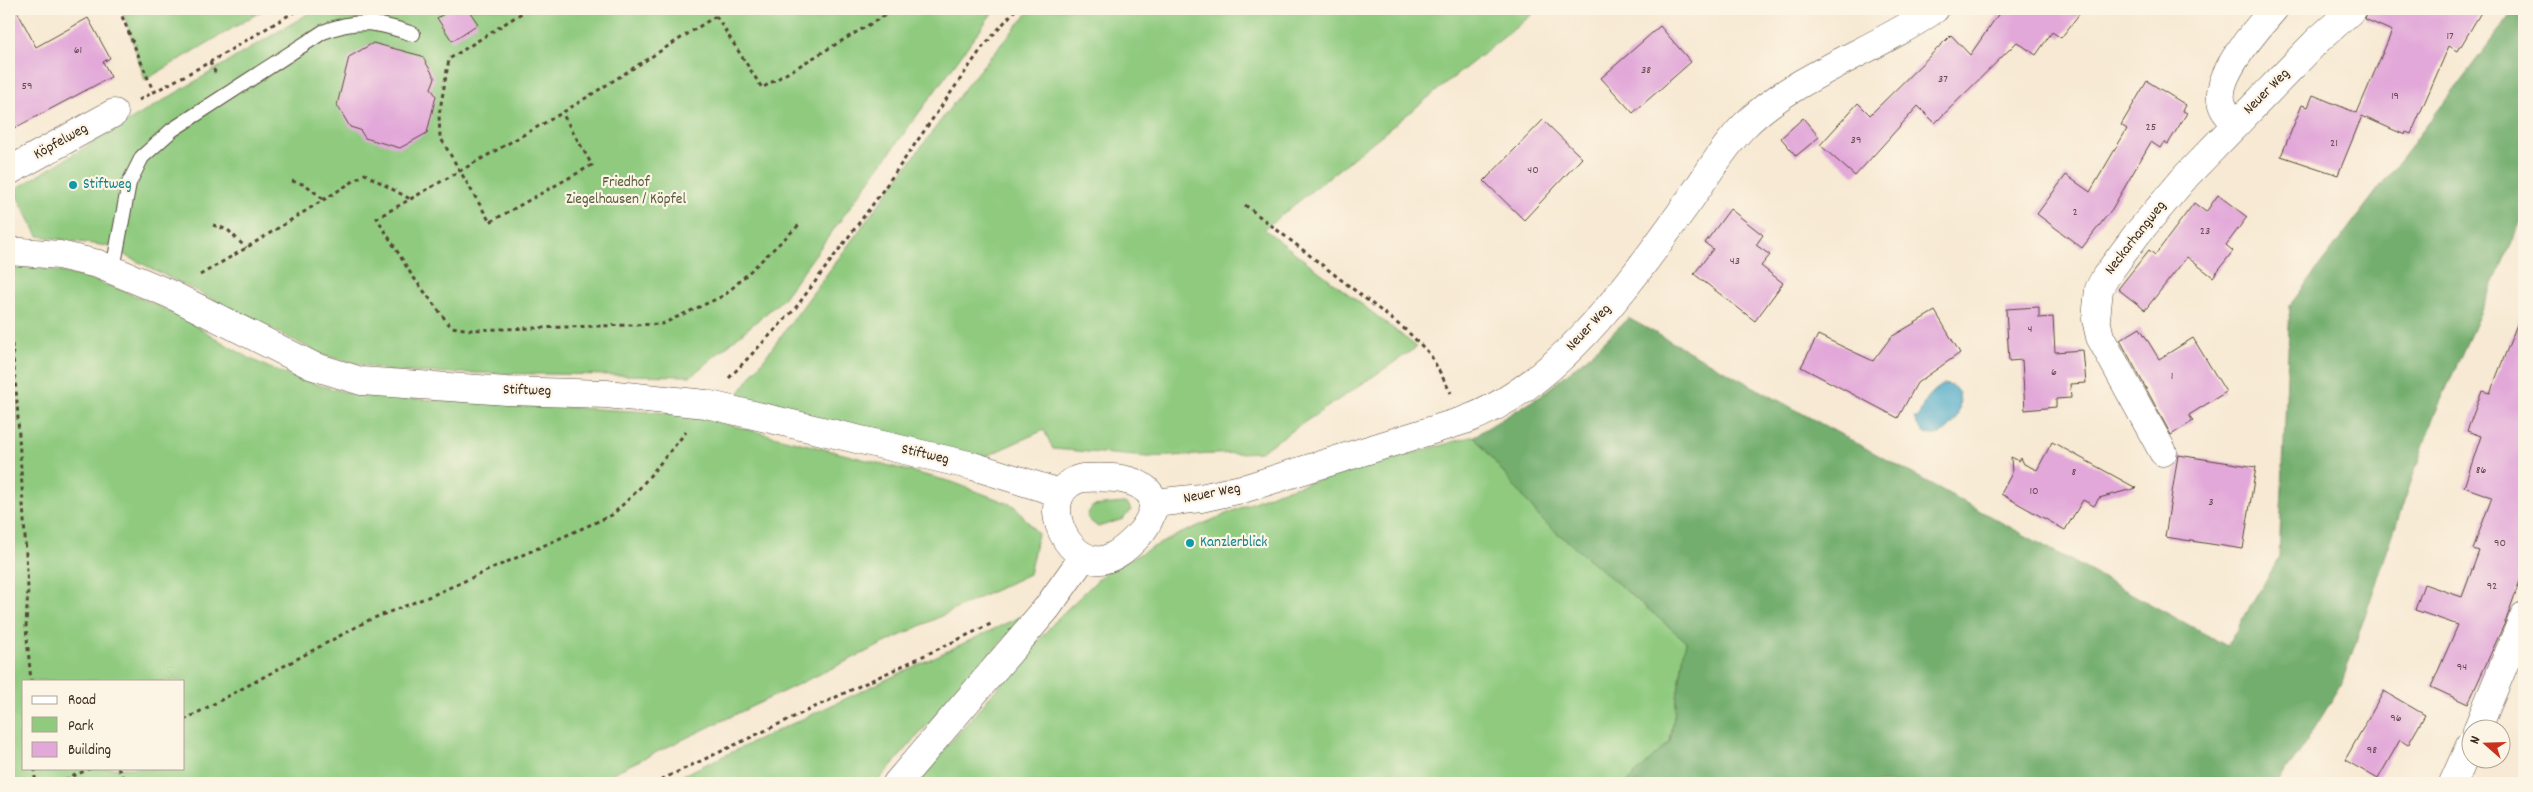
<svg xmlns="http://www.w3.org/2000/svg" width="2533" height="792" viewBox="0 0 2533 792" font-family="Dekko,sans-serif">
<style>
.green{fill:#8fca7f;stroke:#657a4e;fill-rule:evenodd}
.forest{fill:#73ae6e;stroke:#576c46}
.water{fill:#48a8c7;stroke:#426972}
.building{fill:#e2a8d9}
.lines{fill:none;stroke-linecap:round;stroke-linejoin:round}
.lane-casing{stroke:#574739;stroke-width:16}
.street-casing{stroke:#574739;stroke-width:29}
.path{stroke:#574739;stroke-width:3;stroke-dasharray:4 4;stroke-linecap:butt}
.lane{stroke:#fff;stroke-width:14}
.street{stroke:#fff;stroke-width:28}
.culture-dot{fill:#0f9aa8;stroke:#fcf5e5;stroke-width:2}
.labels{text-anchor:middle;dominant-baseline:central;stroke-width:4.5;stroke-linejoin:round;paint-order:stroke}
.number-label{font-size:12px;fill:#654a4d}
.street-label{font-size:15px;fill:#3b2a1e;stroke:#fcf5e5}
.park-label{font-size:15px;fill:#545a3b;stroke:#fcf5e5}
.culture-label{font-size:15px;fill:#0d838f;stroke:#fcf5e5;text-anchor:start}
</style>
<rect width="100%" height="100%" fill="#fcf5e5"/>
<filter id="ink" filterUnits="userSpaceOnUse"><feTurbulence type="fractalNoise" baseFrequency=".02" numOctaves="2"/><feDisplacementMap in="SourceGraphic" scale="10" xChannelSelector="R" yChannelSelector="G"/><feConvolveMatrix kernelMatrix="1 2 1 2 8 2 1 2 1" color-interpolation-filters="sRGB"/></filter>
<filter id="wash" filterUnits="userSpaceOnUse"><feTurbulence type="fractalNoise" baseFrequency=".0096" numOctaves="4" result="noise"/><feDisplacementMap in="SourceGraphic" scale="20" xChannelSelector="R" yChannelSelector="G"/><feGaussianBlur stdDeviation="1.12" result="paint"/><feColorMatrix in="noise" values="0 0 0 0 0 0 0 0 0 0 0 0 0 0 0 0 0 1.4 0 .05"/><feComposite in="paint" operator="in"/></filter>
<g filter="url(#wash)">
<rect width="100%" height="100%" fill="#f7e9d3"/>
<!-- green -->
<g class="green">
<path d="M122 9H265L145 80Z"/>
<path d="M316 9H995L782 300 691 376 393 372 325 356 107 246 38 236 14 190Z"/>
<path d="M1031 9H1539L1264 229 1417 347 1260 452 1148 457 1053 449 1044 430 973 462 732 402 970 81Z"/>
<path d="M9 266C68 266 144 295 196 326 221 341 244 357 272 369 301 381 332 389 363 396L688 414 952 482 1015 506 1038 534 1029 574 592 783H9ZM24 681H184V768H24Z"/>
<path d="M1474 436 1541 519 1686 641 1670 742 1626 783H915L1058 618 1108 570 1175 536 1277 492Z"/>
<path d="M1123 503 1128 504 1131 510 1123 519 1098 527 1088 519V513L1093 506Z"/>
<path d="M1026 614 876 783H666Z"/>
</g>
<!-- forest -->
<path class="forest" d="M2515 9H2524V215L2433 418 2341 685 2300 752 2277 783H1626L1670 742 1686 641 1541 519 1474 436 1540 396 1591 354 1628 318 2227 646 2279 558 2290 305Z"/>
<!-- water -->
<path class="water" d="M1944 384 1953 386 1959 393C1966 429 1926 453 1914 418H1918C1923 402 1929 393 1944 384Z"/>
<g id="blocks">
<!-- building -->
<g class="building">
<path d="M9 9H16L36 47 88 18 110 58 103 62 111 77 9 131Z"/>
<path d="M452 9H468L478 24 452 41 437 18Z"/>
<path d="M2002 9H2083L2061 38 2052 32 2036 55 2017 42 1935 123 1918 106 1855 176 1820 145 1858 103 1870 115 1951 35 1970 55Z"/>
<path d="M2368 9H2483L2458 51 2449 46 2411 134 2406 132 2405 135 2362 116 2338 175 2281 156 2302 105 2308 107 2313 95 2357 113 2392 31 2365 19Z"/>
<path d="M1660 26 1691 62 1633 113 1601 78Z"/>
<path d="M373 43 422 56 435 78 431 88 436 96 427 133 400 148 365 138 360 130 350 127 337 105 349 57Z"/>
<path d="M2147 81 2186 105 2183 111 2187 113 2168 144 2164 142 2160 148 2151 142 2112 209 2082 248 2037 214 2066 175 2090 192 2127 129 2121 125Z"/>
<path d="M1803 118 1819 137 1796 156 1781 138Z"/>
<path d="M1543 120 1582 158 1524 220 1484 181Z"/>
<path d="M2218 195 2247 217 2226 245 2233 251 2213 277 2187 257 2145 310 2118 289 2149 250 2155 255 2194 203 2206 212Z"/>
<path d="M1730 209 1763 235 1756 245 1770 255 1761 266 1783 283 1755 321 1694 274 1713 249 1705 243Z"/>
<path d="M2039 307V318L2053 317 2055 352 2083 350 2086 383 2070 384 2071 398 2056 399V407L2025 410 2022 360 2009 361 2006 309Z"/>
<path d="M2523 309 2524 569 2506 620 2468 704 2431 687 2458 625 2415 610 2424 584 2462 597 2479 551 2473 549 2492 497 2464 487 2481 436 2467 431 2482 391 2490 393Z"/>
<path d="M1935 311 1960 353 1917 383 1898 418 1801 367 1818 335 1873 361 1891 337Z"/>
<path d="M2140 328 2159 359 2193 338 2226 392 2189 415 2193 421 2171 435 2120 340Z"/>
<path d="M2052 442 2136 488 2099 498 2094 506 2083 500 2065 530 2001 494 2012 473 2011 457 2019 461 2021 458 2024 464 2037 470Z"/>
<path d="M2178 455 2256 467 2243 549 2165 537Z"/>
<path d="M2384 691 2425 715 2408 745 2400 740 2378 779 2345 760Z"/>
</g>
</g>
</g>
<g filter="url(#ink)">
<use href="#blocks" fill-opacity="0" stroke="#574739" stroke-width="1"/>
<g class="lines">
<!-- lane casing -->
<g class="lane-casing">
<path id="lane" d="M113 269 129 183 142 157 172 130 323 32C358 18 377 22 413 34"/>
</g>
<!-- street casing -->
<g class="street-casing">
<g id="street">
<path d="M2237 123C2233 119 2226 114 2224 109 2208 81 2257 29 2274 9"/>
<path d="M9 171 114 113"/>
<path d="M9 251 59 255 98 264 170 294 313 366 361 381 507 391 606 394 706 404 973 466 1060 493"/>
<path d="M2163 452 2100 337 2096 319 2099 289 2106 276 2137 234 2187 175 2318 40 2353 9"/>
<path d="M1082 478C1106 477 1140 475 1153 498 1155 514 1145 529 1135 539 1126 548 1115 558 1102 560 1065 565 1033 491 1082 478Z"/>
<path d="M1154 503 1201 498 1246 488 1465 420C1560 386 1634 277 1691 198 1708 174 1724 146 1745 125 1794 76 1877 50 1935 9"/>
<path d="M2477 730 2524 616"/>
<path d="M897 783 1047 608 1084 556"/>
<path d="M2453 783 2470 745"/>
</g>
</g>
<!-- path -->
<g class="path">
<path d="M119 9 154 93"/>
<path d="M528 9 449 59 439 115 440 137 490 222 592 165 562 113"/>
<path d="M719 9 716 16 562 113 377 218 411 274 451 327 471 330 662 324 725 295 801 223"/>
<path d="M716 16 762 88 894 10"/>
<path d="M210 62 216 74"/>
<path d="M139 100 210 62 299 9"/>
<path d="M292 181 306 185 323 199"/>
<path d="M1245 205 1407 331 1430 354 1451 393"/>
<path d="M213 225 228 230 246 248"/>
<path d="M200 275 246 248 365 174 410 199"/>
<path d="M9 312 17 402 28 588 26 627 31 681"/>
<path d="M729 378 794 310 876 200 982 48 1016 9"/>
<path d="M184 720 369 620 433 595 612 515 638 490 686 432"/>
<path d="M35 768V783"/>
<path d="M118 768 126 783"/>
<path d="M58 783 91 768"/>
<path d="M654 783 993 623"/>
</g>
<!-- lane -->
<use href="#lane" class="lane"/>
<!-- street -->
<use href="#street" class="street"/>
</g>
</g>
<!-- markers -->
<g class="culture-dot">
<circle cx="73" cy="185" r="5"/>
<circle cx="1190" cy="543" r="5"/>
</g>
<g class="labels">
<!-- number labels -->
<g class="number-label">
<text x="2450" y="36">17</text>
<text x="78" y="50">61</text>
<text x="1646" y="70">38</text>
<text x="1943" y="79">37</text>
<text x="27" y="86">59</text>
<text x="2395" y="96">19</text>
<text x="2151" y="127">25</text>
<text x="1856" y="140">39</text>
<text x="2334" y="143">21</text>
<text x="1533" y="170">40</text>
<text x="2075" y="212">2</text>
<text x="2205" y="231">23</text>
<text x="1735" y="261">43</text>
<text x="2030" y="329">4</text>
<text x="2054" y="372">6</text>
<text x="2172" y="376">1</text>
<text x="2481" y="470">86</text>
<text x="2074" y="472">8</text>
<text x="2034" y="491">10</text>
<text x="2211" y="502">3</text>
<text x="2500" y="543">90</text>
<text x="2492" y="586">92</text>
<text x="2462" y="667">94</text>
<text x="2396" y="718">96</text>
<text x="2372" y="750">98</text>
</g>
<!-- street labels -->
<g class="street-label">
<text transform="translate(2267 92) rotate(-45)">Neuer Weg</text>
<text transform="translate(61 142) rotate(-29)">Köpfelweg</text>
<text transform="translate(2136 238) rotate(-52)">Neckarhangweg</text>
<text transform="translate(1589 328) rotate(-47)">Neuer Weg</text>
<text transform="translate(527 391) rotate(2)">Stiftweg</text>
<text transform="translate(925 455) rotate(13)">Stiftweg</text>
<text transform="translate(1212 494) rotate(-11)">Neuer Weg</text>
</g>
<!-- park labels -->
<g class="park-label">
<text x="626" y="183">Friedhof<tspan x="626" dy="17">Ziegelhausen / Köpfel</tspan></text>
</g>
<!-- culture labels -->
<g class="culture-label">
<text x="83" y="185">Stiftweg</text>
<text x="1200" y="543">Kanzlerblick</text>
</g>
</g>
<!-- margin -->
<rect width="2533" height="792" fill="none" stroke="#fcf5e5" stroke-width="30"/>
<!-- legend -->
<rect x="22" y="680" width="162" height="90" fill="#fcf5e5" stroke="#afa495"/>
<rect x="32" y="696" width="25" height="8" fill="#ffffff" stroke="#afa495"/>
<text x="68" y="704" font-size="15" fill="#3b2a1e">Road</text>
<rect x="32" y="717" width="25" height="15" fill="#8fca7f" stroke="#afa495"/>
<text x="68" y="730" font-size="15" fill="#3b2a1e">Park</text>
<rect x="32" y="742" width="25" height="15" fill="#e2a8d9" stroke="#afa495"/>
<text x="68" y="754" font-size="15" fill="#3b2a1e">Building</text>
<!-- north arrow -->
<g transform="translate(2486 744) rotate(290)"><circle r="24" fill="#fcf5e5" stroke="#afa495"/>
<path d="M0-4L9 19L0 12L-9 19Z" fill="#c8321e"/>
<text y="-8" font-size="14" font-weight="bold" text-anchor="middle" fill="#3b2a1e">N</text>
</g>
</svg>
